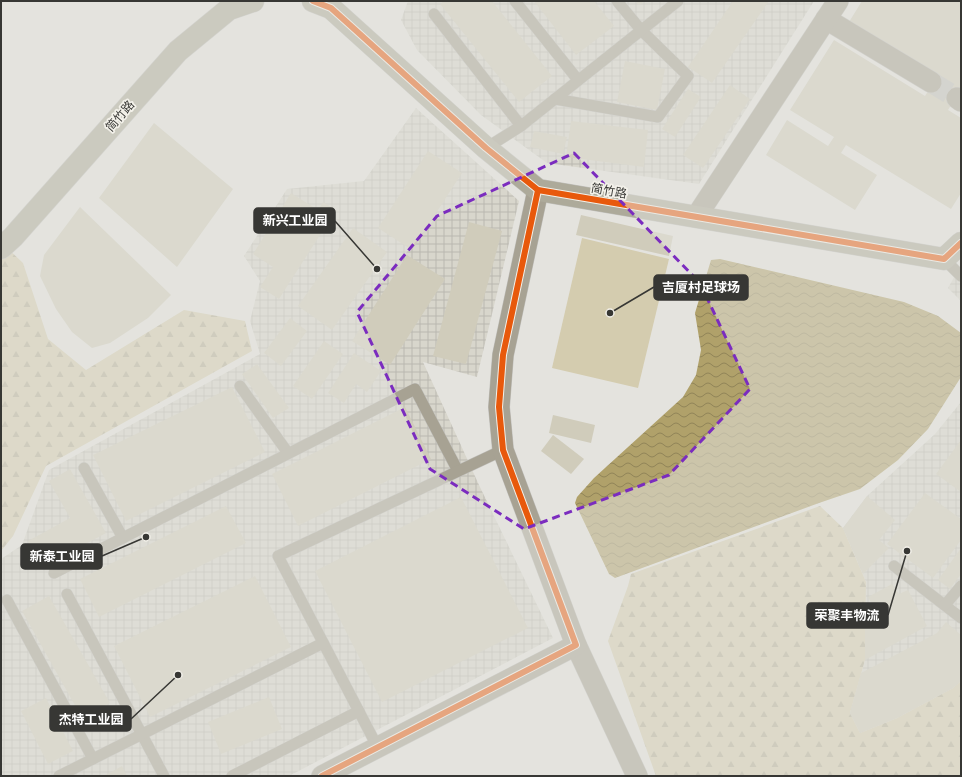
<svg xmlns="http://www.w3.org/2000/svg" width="962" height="777" viewBox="0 0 962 777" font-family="'Nunito Sans','Noto Sans SC',sans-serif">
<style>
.industrial{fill:url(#industrial-grid)}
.forest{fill:url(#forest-firs)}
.pitch{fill:#d4ccaf}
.water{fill:url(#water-waves)}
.building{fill:#d0ccbb}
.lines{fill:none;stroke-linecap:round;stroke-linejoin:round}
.street-tunnel{stroke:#c1c1bc;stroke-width:21;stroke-dasharray:21 10;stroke-linecap:butt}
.lane-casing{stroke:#c1c0bd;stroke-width:12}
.street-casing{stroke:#c1c0bd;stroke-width:22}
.secondary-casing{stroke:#c1c0bd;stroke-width:23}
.lane{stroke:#a7a293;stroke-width:11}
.street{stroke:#a7a293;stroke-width:21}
.secondary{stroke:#adaa9a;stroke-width:22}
.cycleway-casing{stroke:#f3f1ea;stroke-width:8}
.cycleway{stroke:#e8590c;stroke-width:6}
.marked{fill:none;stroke:#7b2cbf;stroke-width:3;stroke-dasharray:8 5;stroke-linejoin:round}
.labels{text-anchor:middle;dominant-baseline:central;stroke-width:3.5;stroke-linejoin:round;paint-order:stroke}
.street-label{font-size:12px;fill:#373734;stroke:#f3f1ea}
.leader{fill:none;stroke:#373734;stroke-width:1.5}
.callout-dot{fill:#373734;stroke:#f3f1ea;stroke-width:1.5}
.callout{fill:#373734;stroke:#373734;stroke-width:1.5}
.callout-label{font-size:13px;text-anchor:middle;font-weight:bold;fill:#fff}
</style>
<defs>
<pattern id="industrial-grid" width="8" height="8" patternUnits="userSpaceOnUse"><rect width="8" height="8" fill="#d8d6cc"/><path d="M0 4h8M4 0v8" fill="none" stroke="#bab8b0"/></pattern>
<pattern id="forest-firs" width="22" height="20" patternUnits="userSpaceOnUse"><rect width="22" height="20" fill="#d4ccaf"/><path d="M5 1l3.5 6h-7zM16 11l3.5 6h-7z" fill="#b7b097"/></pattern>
<pattern id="water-waves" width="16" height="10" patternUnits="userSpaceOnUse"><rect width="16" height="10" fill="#b0a16a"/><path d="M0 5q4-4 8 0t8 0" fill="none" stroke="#908458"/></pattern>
</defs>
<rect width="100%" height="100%" fill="#e4e3de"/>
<!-- industrial -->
<g class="industrial">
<path d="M408 1H814L699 184 547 163 481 115 417 50 401 20Z"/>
<path d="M416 108 519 201 477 377 423 362 479 485 553 638 289 776H3L1 773V559L22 545 49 470 260 354 250 321 260 281 244 256 287 189 364 181Z"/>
<path d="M961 265V301L948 288Z"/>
<path d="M961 402V681L953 688 897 718 860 733 850 713 865 660 866 582 843 528 867 496 935 434Z"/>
</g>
<!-- forest -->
<g class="forest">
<path d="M1 242 23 263 48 339 86 370 184 310 245 321 252 351 46 466 13 536 1 551Z"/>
<path d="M820 506 843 528 866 582 865 660 850 713 860 733 897 718 953 688 961 681V776H656L608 641 628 586 631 574Z"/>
</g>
<!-- pitch -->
<path class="pitch" d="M582 238 669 259 638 388 552 368Z"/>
<!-- water -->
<path class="water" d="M720 259 904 302 938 316 961 333V377L928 429 898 460 860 489 819 503 615 578 609 574 575 503 577 497 594 478 683 397 696 375 701 350 695 313 711 260Z"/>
<!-- building -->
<g class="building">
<path d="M444 1H492L552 76 519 102 440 4Z"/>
<path d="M534 1H594L614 26 576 55Z"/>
<path d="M635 1H645L639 5Z"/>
<path d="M733 1H769L712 83 688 67Z"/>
<path d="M862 1H961V91H960L948 110 961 118V193L951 209 846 145 841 153 877 175 855 210 766 155 787 120 828 146 834 137 790 110 834 40 925 96 937 77 849 22Z"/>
<path d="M625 61 665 69 657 110 617 102Z"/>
<path d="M730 85 750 99 703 168 683 155Z"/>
<path d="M688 89 701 97 675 137 662 129Z"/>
<path d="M571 121 648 130 644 167 566 157Z"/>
<path d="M154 123 233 189 177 267 99 198Z"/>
<path d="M534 131 567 137 563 154 530 147Z"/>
<path d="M428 151 462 173 412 250 378 228Z"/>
<path d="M291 193 318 210 323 202 336 210 279 299 260 287 273 267 253 254Z"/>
<path d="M80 207 171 295 148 318 110 343 92 348 72 332 56 309 40 276 44 255Z"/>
<path d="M581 215 673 236 669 256 576 235Z"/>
<path d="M469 222 502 231 466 364 433 356Z"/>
<path d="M353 228 387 252 332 330 298 306Z"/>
<path d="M407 255 445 279 390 365 352 341Z"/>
<path d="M290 318 307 331 281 366 264 353Z"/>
<path d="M324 341 343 354 312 399 293 386Z"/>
<path d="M354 353 381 371 367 392 356 384 344 403 328 393Z"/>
<path d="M257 364 289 408 273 418 242 374Z"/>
<path d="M232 387 265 452 126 521 93 455Z"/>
<path d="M405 407 431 459 298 526 272 474Z"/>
<path d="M553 415 595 425 591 443 549 433Z"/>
<path d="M553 435 584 459 571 474 541 451Z"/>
<path d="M961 440V492L936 474Z"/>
<path d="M70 469 106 533 43 567 28 541 70 518 49 481Z"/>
<path d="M925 493 961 519V540L933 578 887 544Z"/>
<path d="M867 496 895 520 879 540 889 548 863 574 843 528Z"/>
<path d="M461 497 528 628 382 702 315 571Z"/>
<path d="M226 506 246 543 99 617 80 579Z"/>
<path d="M961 548V574L950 589 938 580Z"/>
<path d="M255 576 291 647 150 717 114 646Z"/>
<path d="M892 584 899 594 908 590 927 626 865 660V612L874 608 868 597Z"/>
<path d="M49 596 110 703 82 718 22 611Z"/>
<path d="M946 622 961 635V681L953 688 897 718 860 733 850 713 861 673 937 633Z"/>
<path d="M269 697 282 729 221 754 208 722Z"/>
<path d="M46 698 73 751 48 764 21 711Z"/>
<path d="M122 766 127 776H104Z"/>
</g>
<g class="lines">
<!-- street-tunnel -->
<path class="street-tunnel" d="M931 82 957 98"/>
<!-- lane casing -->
<g class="lane-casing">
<g id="lane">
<path d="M515 1 578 80"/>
<path d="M434 14 521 126"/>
<path d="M555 99 658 117 688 76 641 30 617 1"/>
<path d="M486 148 521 126 678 1"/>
<path d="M944 259 961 276"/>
<path d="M240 386 288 453"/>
<path d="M84 468 123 538"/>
<path d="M894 566 961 618"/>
<path d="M54 573 415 389 458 471"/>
<path d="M67 594 164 776"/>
<path d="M7 600 93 759"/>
<path d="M945 605 961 586"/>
<path d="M378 748 278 556 503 450"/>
<path d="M59 776 323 643"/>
<path d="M232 776 359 711"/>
</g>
</g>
<!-- street casing -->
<g class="street-casing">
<g id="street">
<path d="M826 19 931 82"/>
<path d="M957 98 961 101"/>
<path d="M696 217 838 1"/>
<path d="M576 645 637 776"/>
<path d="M322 776 576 645 503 450 499 407 503 355 538 190"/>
</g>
</g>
<!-- secondary casing -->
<g class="secondary-casing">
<g id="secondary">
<path d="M313 1 331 8 486 148 538 190 944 259 961 243"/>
<path d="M1 248 13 237 178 51 229 9 253 1"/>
</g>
</g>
<!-- lane -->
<use href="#lane" class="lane"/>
<!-- street -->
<use href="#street" class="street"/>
<!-- secondary -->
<use href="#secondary" class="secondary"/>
<!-- cycleway casing -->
<g class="cycleway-casing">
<g id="cycleway">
<path d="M313 1 331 8 486 148 538 190 944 259 961 243"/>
<path d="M322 776 576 645 503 450 499 407 503 355 538 190"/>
</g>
</g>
<!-- cycleway -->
<use href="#cycleway" class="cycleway"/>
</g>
<!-- marked area -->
<path d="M0 0H962V777H0ZM574 153 700 283 750 389 669 475 524 529 430 469 357 312 437 216Z" fill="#e4e3de" fill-opacity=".55" fill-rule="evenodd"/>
<path class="marked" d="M574 153 700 283 750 389 669 475 524 529 430 469 357 312 437 216Z"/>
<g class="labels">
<!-- street labels -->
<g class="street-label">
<text transform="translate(120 116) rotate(-49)">简竹路</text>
<text transform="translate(609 191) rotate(10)">简竹路</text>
</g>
</g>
<!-- callouts -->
<path class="leader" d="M377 269L335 221M610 313L654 287M146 537L102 556M907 551L888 615M178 675L131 719"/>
<g class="callout-dot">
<circle cx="377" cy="269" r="4"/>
<circle cx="610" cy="313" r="4"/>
<circle cx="146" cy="537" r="4"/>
<circle cx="907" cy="551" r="4"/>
<circle cx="178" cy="675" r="4"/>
</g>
<g class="callout">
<rect x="254" y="208" width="81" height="25" rx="4"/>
<rect x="654" y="275" width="94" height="25" rx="4"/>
<rect x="21" y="544" width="81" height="25" rx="4"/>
<rect x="807" y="603" width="81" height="25" rx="4"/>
<rect x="50" y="706" width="81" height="25" rx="4"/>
</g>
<g class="callout-label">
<text x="295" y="225">新兴工业园</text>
<text x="701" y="292">吉厦村足球场</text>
<text x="62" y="561">新泰工业园</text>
<text x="847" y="620">荣聚丰物流</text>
<text x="91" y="724">杰特工业园</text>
</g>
<!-- border -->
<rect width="962" height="777" fill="none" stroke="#373734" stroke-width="4"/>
</svg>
